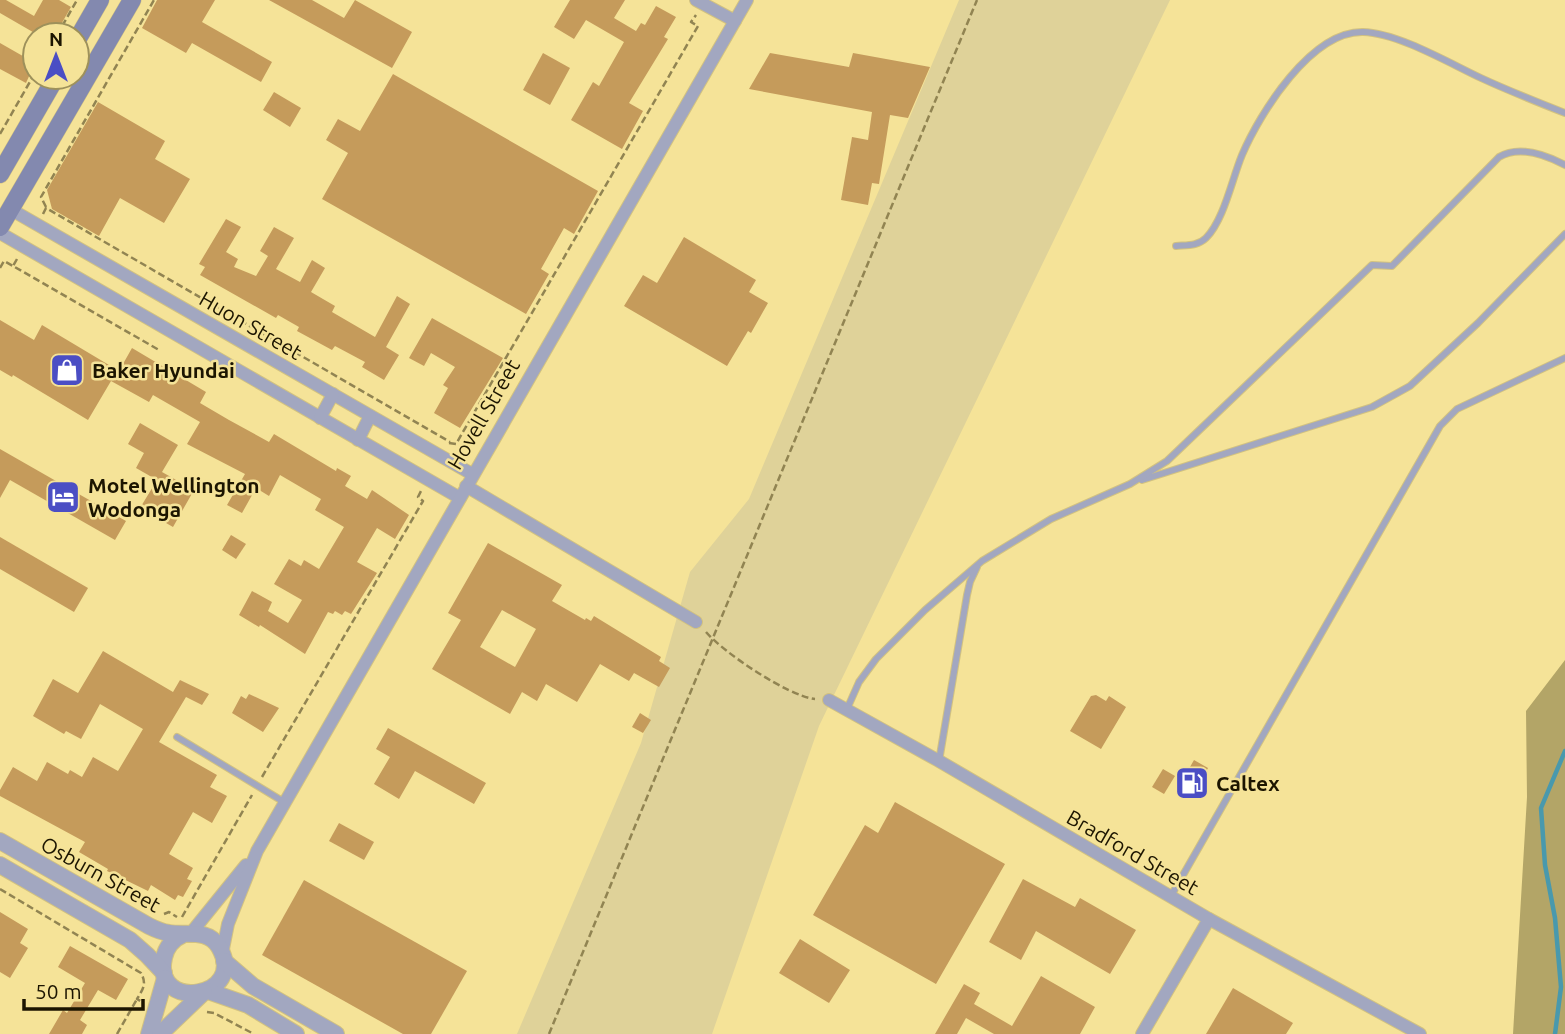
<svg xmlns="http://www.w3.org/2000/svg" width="1565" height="1034" viewBox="0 0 1565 1034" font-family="Ubuntu,sans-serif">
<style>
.green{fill:#dfd299}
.forest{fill:#b3a567}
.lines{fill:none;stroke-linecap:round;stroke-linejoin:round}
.stream{stroke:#4999ad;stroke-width:4.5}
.building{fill:#c59b5b;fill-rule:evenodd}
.service-casing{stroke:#d2c280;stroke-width:8}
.minor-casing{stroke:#d2c280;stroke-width:14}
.tertiary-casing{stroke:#d2c280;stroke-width:18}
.secondary-casing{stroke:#d2c280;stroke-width:19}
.path{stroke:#918452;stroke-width:2.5;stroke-dasharray:7 3.5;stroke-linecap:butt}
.service{stroke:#a2a7c0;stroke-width:6}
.minor{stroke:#a2a7c0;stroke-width:12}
.tertiary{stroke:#a2a7c0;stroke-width:16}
.secondary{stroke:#8389af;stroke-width:18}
.labels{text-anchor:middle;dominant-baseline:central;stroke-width:5;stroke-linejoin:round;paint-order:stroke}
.street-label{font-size:21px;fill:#1c1500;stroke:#f5e398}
.poi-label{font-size:21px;font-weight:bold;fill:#1c1500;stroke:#f5e398;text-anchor:start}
</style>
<rect width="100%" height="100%" fill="#f5e398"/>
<!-- green -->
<path class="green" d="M959 0H1170L819 726 712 1034H517L641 743 690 572 749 499Z"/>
<!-- forest -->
<path class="forest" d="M1565 660V1034H1513L1527 797 1526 711Z"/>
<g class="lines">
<!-- stream -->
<path class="stream" d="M1555 1034 1561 987 1555 918 1545 865 1541 808 1565 751"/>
</g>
<!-- building -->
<g class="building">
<path d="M0 0H6L34 16 43 0H59L71 7 55 35H38L0 13Z"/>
<path d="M157 0H215L202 22 272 62 261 82 192 43 186 53 142 28Z"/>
<path d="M269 0H312L344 18 355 0 412 32 392 68Z"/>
<path d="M570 0H625L614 18 636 31 641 23 645 25 656 6 676 17 664 37 668 39 629 103 643 111 622 149 571 120 593 82 599 86 624 42 586 20 574 39 554 27Z"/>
<path d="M0 43 35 63 26 83 0 69Z"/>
<path d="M543 53 570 68 550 105 523 90Z"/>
<path d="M770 53 849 67 853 53 930 67 908 118 890 115 879 184 872 183 868 205 841 200 852 137 868 140 872 112 749 89Z"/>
<path d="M393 74 598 191 574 234 564 228 541 269 549 274 526 314 322 199 348 153 326 140 338 119 360 131Z"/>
<path d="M274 92 301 108 290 127 263 110Z"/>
<path d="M98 102 165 141 155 159 190 179 164 223 120 198 99 236 52 209 47 190Z"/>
<path d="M226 219 241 227 226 252 238 259 234 267 256 276 268 256 260 251 274 227 294 238 276 269 300 282 312 260 325 268 311 292 335 306 332 312 375 337 397 296 410 304 386 347 399 355 384 380 362 367 365 362 335 346 332 350 297 331 299 327 278 315 276 318 200 275 205 267 199 264Z"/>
<path d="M684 237 756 280 749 292 768 303 751 333 748 331 727 366 624 306 643 275 657 283Z"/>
<path d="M432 318 503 358 460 428 434 413 448 388 443 385 455 367 431 353 424 366 409 358Z"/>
<path d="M0 320 34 340 42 325 119 371 132 348 206 392 200 403 229 420 269 442 274 434 336 471 337 468 351 476 345 486 367 499 372 490 409 515 395 539 377 528 357 562 377 573 351 614 345 611 342 615 335 611 333 614 328 612 305 654 260 625 259 627 239 615 252 591 272 602 268 611 288 623 302 600 274 584 289 559 301 566 304 560 319 569 344 527 315 510 321 499 280 475 269 496 256 488 242 513 227 505 245 474 187 444 200 422 153 395 149 402 111 381 88 420 13 375 12 377 0 370Z"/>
<path d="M140 423 178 445 162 472 194 490 173 527 140 508 157 480 136 468 144 453 128 444Z"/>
<path d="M0 449 126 521 115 540 10 480 0 498Z"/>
<path d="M231 535 246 544 236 559 222 550Z"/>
<path d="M0 537 88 588 74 612 0 569Z"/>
<path d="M488 543 562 585 552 601 585 620 586 618 591 621 594 616 661 657 659 661 670 668 659 687 634 673 629 681 600 664 577 702 546 684 537 701 522 692 510 714 432 669 461 620 448 613ZM502 610 536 629 515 667 480 647Z"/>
<path d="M103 651 173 692 180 680 209 694 202 705 186 697 159 742 217 775 210 787 227 796 212 823 193 812 169 854 193 868 187 879 192 881 183 897 178 895 175 900 151 885 148 891 107 871 108 869 79 852 85 842 0 796V790L13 767 37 781 47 762 68 774 70 770 82 777 93 757 118 771 143 729 100 704 81 739 66 731 64 734 33 716 53 679 78 693Z"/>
<path d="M249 694 279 708 263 732 232 713 241 696 246 699Z"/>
<path d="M1096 695 1106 701 1109 696 1126 707 1101 749 1070 731 1091 696Z"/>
<path d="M640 713 651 720 643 733 632 727Z"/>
<path d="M388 728 486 783 474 804 415 771 399 799 374 784 390 757 376 749Z"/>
<path d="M1194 760 1208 768 1194 794 1179 786Z"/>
<path d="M1163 769 1175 776 1164 794 1152 787Z"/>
<path d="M895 802 1005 864 936 984 813 915 865 825 878 833Z"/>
<path d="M339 823 374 842 364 860 329 841Z"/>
<path d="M1023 879 1075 907 1080 898 1136 930 1110 974 1036 931 1021 960 989 942Z"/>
<path d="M304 880 467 971 431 1034H403L262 955Z"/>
<path d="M0 912 28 929 20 943 28 948 10 978 0 972Z"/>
<path d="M800 939 850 970 829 1003 779 973Z"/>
<path d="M70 946 128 979 116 1000 98 990 80 1020 87 1025 82 1034H49L63 1010 67 1013 85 983 58 967Z"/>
<path d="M1041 976 1095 1007 1080 1034H994L966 1018 957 1034H935L964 984 980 993 974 1004 1012 1026Z"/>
<path d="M1233 988 1293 1023 1286 1034H1206Z"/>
</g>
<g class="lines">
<!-- service casing -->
<g class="service-casing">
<g id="service">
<path d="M1176 246C1187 245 1198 246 1206 238 1224 220 1232 179 1242 155 1260 113 1311 31 1363 32 1398 33 1449 63 1481 78 1509 91 1537 102 1565 113"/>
<path d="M1142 480 1372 407 1410 386 1478 323 1565 234"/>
<path d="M847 709 859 682 876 659 925 610 982 561 1051 519 1130 484 1167 461 1372 265 1392 266 1499 157C1519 145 1546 155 1565 165"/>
<path d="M177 737 284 802"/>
<path d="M939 761 967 595 970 582 977 567"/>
<path d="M1171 896 1440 426 1457 409 1565 358"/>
</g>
</g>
<!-- minor casing -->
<g class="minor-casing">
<g id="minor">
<path d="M696 0 735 21"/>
<path d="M10 209 472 474"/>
<path d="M0 233 460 498"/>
<path d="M320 418 333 394"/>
<path d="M358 440 370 416"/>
<path d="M466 486 696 622"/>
<path d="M829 700 939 761 1209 919 1420 1034"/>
<path d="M191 933 246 865"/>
<path d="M222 954 228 924 257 851 747 0"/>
<path d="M1142 1034 1209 919"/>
</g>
</g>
<!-- tertiary casing -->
<g class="tertiary-casing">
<g id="tertiary">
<path d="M0 841 149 926C155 929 162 932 169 933 186 936 208 928 219 947 249 998 152 1013 164 958 166 947 173 939 184 934"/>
<path d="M0 865 130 940 147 955 164 973"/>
<path d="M224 961 253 986 336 1034"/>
<path d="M208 991 248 1005 296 1034"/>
<path d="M149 1034 165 978"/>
<path d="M160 1034 204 992"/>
</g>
</g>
<!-- secondary casing -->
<g class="secondary-casing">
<g id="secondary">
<path d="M77 40 100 0"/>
<path d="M0 174 56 77"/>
<path d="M0 227 132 0"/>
</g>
</g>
<!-- path -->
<g class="path">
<path d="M57 35 77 0"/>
<path d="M0 134 35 73"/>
<path d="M46 207 41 197 154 0"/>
<path d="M43 214 46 208 450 442"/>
<path d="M17 259 13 266 159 350"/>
<path d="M0 268 4 261 13 266"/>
<path d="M449 443 456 444 698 26 691 22 696 15"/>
<path d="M706 632C724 653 788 696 815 699"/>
<path d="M262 777 423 501 418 497 421 491"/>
<path d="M0 889 141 973C147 984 143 989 137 999L142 1002"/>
<path d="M164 914 169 912 177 917"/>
<path d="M182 917 252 795"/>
<path d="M207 1012 214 1013 254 1034"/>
<path d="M117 1034 137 999"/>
<path d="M549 1034 977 0"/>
</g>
<!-- service -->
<use href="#service" class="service"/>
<!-- minor -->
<use href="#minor" class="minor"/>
<!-- tertiary -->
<use href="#tertiary" class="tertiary"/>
<!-- secondary -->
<use href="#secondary" class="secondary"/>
</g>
<!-- icons -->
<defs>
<g id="shop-square" transform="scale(1.75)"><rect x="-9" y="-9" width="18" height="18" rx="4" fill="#4b4ec4" stroke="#f5e398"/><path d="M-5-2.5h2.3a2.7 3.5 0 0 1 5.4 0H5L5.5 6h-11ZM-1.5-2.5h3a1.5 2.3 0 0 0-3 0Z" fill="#fff"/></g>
<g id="hotel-square" transform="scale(1.75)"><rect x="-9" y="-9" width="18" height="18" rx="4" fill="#4b4ec4" stroke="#f5e398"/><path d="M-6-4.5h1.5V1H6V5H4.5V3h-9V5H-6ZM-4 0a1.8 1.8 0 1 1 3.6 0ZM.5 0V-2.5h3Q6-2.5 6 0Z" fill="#fff"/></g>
<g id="fuel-square" transform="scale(1.75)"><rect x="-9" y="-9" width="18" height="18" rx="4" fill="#4b4ec4" stroke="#f5e398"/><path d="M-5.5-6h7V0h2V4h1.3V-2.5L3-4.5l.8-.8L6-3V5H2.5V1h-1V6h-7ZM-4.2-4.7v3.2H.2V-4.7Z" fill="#fff"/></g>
</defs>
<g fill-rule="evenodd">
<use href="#shop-square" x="67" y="370"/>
<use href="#hotel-square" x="63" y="497"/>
<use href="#fuel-square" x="1192" y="783"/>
</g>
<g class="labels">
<!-- street labels -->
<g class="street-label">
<text transform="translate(251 325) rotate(30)">Huon Street</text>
<text transform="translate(483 414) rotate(-60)">Hovell Street</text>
<text transform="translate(1133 852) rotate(30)">Bradford Street</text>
<text transform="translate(101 874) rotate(29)">Osburn Street</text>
</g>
<!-- poi labels -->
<g class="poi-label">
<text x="92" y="370">Baker Hyundai</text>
<text x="88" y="485">Motel Wellington<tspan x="88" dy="24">Wodonga</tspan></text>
<text x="1216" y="783">Caltex</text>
</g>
</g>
<!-- north arrow -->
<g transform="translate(56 56)"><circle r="33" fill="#f5e398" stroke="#9e915b" stroke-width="2"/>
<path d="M0-5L12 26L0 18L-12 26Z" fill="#4b4ec4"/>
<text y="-10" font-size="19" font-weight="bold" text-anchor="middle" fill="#1c1500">N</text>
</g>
<!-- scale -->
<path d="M24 999v10h119v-10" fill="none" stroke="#1c1500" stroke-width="3.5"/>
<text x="35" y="999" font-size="21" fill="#1c1500" stroke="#f5e398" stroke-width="5" paint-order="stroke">50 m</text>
</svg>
